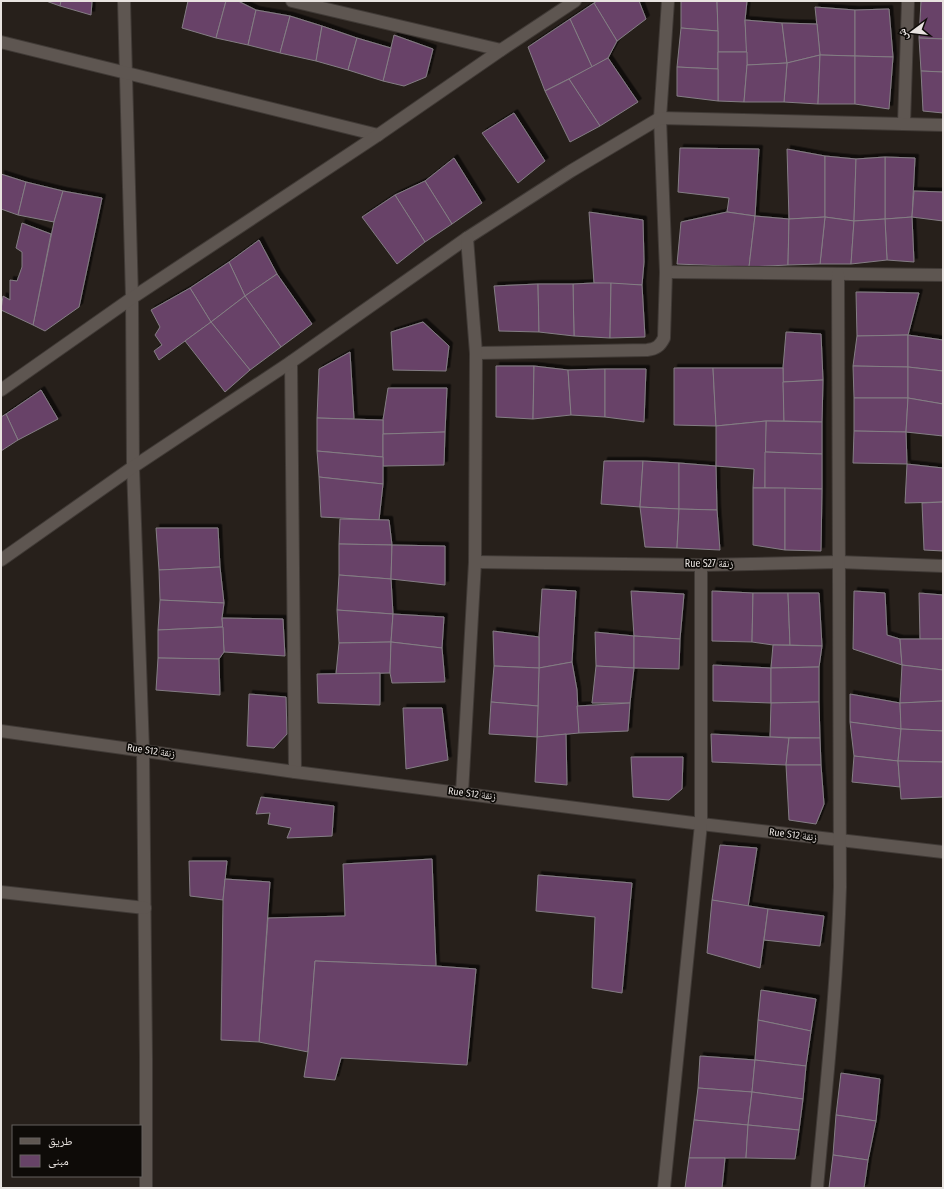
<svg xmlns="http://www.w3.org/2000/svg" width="944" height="1189" viewBox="0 0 944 1189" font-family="'Fira Sans Condensed','Noto Naskh Arabic',sans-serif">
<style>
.building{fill:#674367;stroke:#847d84;filter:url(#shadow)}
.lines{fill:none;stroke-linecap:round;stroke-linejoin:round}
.minor-casing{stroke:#403a36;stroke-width:14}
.minor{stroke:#5e5651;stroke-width:12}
.labels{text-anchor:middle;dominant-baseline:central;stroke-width:3.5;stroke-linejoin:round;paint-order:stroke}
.street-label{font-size:10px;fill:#e8e3e0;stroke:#0e0b08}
</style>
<defs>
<filter id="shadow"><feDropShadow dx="3.5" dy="-3.5" stdDeviation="0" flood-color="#0009"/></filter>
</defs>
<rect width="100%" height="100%" fill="#27201b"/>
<!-- building -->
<g class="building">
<path d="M46 1H61L60 6Z"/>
<path d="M61 1H92L91 15 60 6Z"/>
<path d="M188 1H226L216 38 182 28Z"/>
<path d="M226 1H238L256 10 248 45 216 38Z"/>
<path d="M597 1H639L646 19 617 41 594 3Z"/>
<path d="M681 1H717L718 31 681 28Z"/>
<path d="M717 1H747L745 20 747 52H718V31Z"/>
<path d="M921 1H943V39L919 38Z"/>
<path d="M594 3 617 41 608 58 592 67 570 19Z"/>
<path d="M815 7 855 10V56L820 55Z"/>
<path d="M889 9 893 57 855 56V10Z"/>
<path d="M256 10 290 16 280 53 248 45Z"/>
<path d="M290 16 322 26 316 61 280 53Z"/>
<path d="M570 19 592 67 545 91 528 47Z"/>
<path d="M745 20 782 23 787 63 747 65Z"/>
<path d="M782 23 817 24 820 55 787 63Z"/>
<path d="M322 26 357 38 348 70 316 61Z"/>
<path d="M681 28 718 31V69L677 67Z"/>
<path d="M394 35 433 49 426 77 404 86 383 81Z"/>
<path d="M357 38 391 48 383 81 348 70Z"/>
<path d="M919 38 943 39V72L921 71Z"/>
<path d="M718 52H747V65L744 102 718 101Z"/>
<path d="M820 55 818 104 784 102 787 63Z"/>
<path d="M820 55 855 56V104H818Z"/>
<path d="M855 56 893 57 889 109 855 104Z"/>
<path d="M608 58 638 102 600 126 569 79Z"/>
<path d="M787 63 784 102H744L747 65Z"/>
<path d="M677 67 718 69V101L677 96Z"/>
<path d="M921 71 943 72V113L923 111Z"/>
<path d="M569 79 600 126 570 142 545 91Z"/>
<path d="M514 113 545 161 518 183 482 133Z"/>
<path d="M680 148 759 149 755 216 727 212 729 198 678 192Z"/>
<path d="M787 149 825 156V217L789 219Z"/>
<path d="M825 156 856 159 854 221 825 217Z"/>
<path d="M885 157 915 158 912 217 885 219Z"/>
<path d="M885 157V219L854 221 856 159Z"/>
<path d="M454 158 482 203 452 224 425 181Z"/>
<path d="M1 174 26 182 18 215 1 209Z"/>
<path d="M425 181 452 224 425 242 395 195Z"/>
<path d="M26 182 63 191 54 222 18 215Z"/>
<path d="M63 191 102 198 79 307 45 331 33 325 54 222Z"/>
<path d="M914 191 943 192V221L912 217Z"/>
<path d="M395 195 425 242 397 264 362 217Z"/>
<path d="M589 212 643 220 644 262 642 285 594 283Z"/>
<path d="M727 212 755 216 749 267 677 264 681 222Z"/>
<path d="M755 216 789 219 788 265 749 267Z"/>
<path d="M825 217 854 221 851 264H820Z"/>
<path d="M825 217 820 264 788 265 789 219Z"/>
<path d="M912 217 914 262 887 260 885 219Z"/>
<path d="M885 219 887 260 851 264 854 221Z"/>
<path d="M22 223 51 234 33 325 1 310 3 296 10 300V280L17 281 22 267V252L16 248Z"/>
<path d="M259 240 277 274 245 296 229 262Z"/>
<path d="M229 262 245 296 211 322 190 288Z"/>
<path d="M277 274 312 324 281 347 245 296Z"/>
<path d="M594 283H611L610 338 574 336 573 284Z"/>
<path d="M611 283 642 285 645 337 610 338Z"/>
<path d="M538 284 539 332 499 331 494 286Z"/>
<path d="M538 284H573L574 336 539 332Z"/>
<path d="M190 288 211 322 159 360 154 351 162 345 155 335 160 327 151 310Z"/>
<path d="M856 292 919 293 908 335 857 336Z"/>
<path d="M245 296 281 347 250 370 211 322Z"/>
<path d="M211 322 250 370 225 392 185 341Z"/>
<path d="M423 322 449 346 446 371 393 370 391 332Z"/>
<path d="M786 332 821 334 823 380 783 382V368Z"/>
<path d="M908 335V367L853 366 857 336Z"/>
<path d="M908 335 943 340V371L908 367Z"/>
<path d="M350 352 354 419 317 418 319 369Z"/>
<path d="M496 366H534L533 419 496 417Z"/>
<path d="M534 366 568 370 571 415 533 419Z"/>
<path d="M853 366 908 367V398H854Z"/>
<path d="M908 367 943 371V404L908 398Z"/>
<path d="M674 368H713L716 426 674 425Z"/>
<path d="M713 368H783L784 421H766L716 426Z"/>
<path d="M605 369V417L571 415 568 370Z"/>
<path d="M605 369H646L644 422 605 417Z"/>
<path d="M823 380 822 422 784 421 783 382Z"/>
<path d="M388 388H447L445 432 383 434V420Z"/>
<path d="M41 390 58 419 18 440 6 414Z"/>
<path d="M854 398H908L906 432 854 431Z"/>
<path d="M908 398 943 404V436L906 432Z"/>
<path d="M6 414 18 440 1 451V417Z"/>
<path d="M317 418 383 420V457L317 451Z"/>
<path d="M766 421 822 422V454L765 452Z"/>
<path d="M766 421 765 488H753L754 469 716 466V426Z"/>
<path d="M854 431 906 432 907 464 853 463Z"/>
<path d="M445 432 444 465 383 466V434Z"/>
<path d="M317 451 383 457V484L319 477Z"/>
<path d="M765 452 822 454V489L765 488Z"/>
<path d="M604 461H643L640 507 601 504Z"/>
<path d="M643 461 679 463V509L640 507Z"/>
<path d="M679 463 716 466 717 510 679 509Z"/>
<path d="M907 464 943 468V502L905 503Z"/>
<path d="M319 477 383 484 379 520 321 517Z"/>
<path d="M753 488H785V550L753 545Z"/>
<path d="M785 488 822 489 821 551 785 550Z"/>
<path d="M943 502V551L924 550 922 503Z"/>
<path d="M640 507 679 509 677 548 645 547Z"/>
<path d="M679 509 717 510 720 550 677 548Z"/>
<path d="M340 519 389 520 392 545 339 544Z"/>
<path d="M156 528H218L220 567 159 570Z"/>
<path d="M339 544 392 545 391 579 339 575Z"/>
<path d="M392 545 445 546V585L391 579Z"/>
<path d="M220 567 224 603 160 600 159 570Z"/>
<path d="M339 575 391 579 393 614 337 610Z"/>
<path d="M542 589 576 591 572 662 539 668V637Z"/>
<path d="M631 591 684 594 680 639 634 636Z"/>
<path d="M712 591 753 593 752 642 712 641Z"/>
<path d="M854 591 885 593 887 635 900 639 902 665 853 649Z"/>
<path d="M753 593H788L790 645H773L752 642Z"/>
<path d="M788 593H819L822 646 790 645Z"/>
<path d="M919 593 943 595V639H920Z"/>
<path d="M160 600 224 603 222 618 223 627 158 630Z"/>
<path d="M337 610 393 614 391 642 339 643Z"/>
<path d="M393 614 444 617 442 648 391 642Z"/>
<path d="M222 618 283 619 285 656 224 652Z"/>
<path d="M223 627 224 652 219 659 158 658V630Z"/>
<path d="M493 631 539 637V668L494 666Z"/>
<path d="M595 632 634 636V668L596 666Z"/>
<path d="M634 636 680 639 679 669 634 668Z"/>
<path d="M900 639H943V670L902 665Z"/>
<path d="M391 642 390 673 336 674 339 643Z"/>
<path d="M391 642 442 648 445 682 392 683 390 673Z"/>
<path d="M773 645 822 646 819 667 771 668Z"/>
<path d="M158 658 219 659 220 695 156 690Z"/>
<path d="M572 662 577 690 579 733 537 737 539 668Z"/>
<path d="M713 665 771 668V703L713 701Z"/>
<path d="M902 665 943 670V701L900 703Z"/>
<path d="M494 666 539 668 538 706 491 702Z"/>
<path d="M596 666 634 668 630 703H592Z"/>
<path d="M819 667V702L771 703V668Z"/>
<path d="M380 673V705L318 703 317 674Z"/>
<path d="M249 694 286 697 287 734 274 748 247 746Z"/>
<path d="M850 694 900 703 901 729 850 722Z"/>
<path d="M943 701V731L901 729 900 703Z"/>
<path d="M491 702 538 706 537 737 489 734Z"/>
<path d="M819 702 820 738 770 737 771 703Z"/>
<path d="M630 703 628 731 579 733 577 706Z"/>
<path d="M403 708H442L448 760 406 769Z"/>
<path d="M850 722 901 729 898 761 854 756Z"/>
<path d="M901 729 943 731V762L898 761Z"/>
<path d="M566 734 567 785 535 782 537 737Z"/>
<path d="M711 734 789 738 786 765 712 762Z"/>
<path d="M789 738H820L821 765H786Z"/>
<path d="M854 756 898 761 900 787 852 782Z"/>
<path d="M631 757H683L682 789 669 800 633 797Z"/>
<path d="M898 761 943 762V797L901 799Z"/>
<path d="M786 765H821L824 804 816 824 789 820Z"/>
<path d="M261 797 334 806 332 836 287 838 291 828 268 824 270 813 256 814Z"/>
<path d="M720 845 757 848 748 907 712 900Z"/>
<path d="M432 859 436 966 315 961 308 1052 259 1042 268 918 345 916 343 864Z"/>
<path d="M189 861H227L223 900 190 896Z"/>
<path d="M538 875 632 883 622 993 592 988 595 917 536 911Z"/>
<path d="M225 879 270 882 259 1042 221 1040 223 900Z"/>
<path d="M712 900 768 909 760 968 707 953Z"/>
<path d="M768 909 824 916 820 946 764 940Z"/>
<path d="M315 961 436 966 476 969 467 1065 341 1058 335 1080 304 1077 308 1052Z"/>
<path d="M761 990 816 999 811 1031 758 1020Z"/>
<path d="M758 1020 811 1031 806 1066 755 1060Z"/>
<path d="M700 1056 755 1060 752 1092 698 1088Z"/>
<path d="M755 1060 806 1066 803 1099 752 1092Z"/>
<path d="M841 1073 880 1079 876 1121 836 1115Z"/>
<path d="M698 1088 752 1092 748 1125 694 1120Z"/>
<path d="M752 1092 803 1099 799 1130 748 1125Z"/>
<path d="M836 1115 876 1121 868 1160 833 1155Z"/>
<path d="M694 1120 748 1125 746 1158H689Z"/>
<path d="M748 1125 799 1130 795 1159 746 1158Z"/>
<path d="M833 1155 868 1160 864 1188H829Z"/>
<path d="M689 1158H725L722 1188H685Z"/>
</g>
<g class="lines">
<!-- minor casing -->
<g class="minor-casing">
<g id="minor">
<path d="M124 1 132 298 133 467 143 750 146 1058V1188"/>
<path d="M292 1 501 50"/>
<path d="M1 42 378 135"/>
<path d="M904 124 908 1"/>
<path d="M666 272 943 275"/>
<path d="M476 353 647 350C656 349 660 346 664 338L666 272 660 118 668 1"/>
<path d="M291 362 295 772"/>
<path d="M1 390 132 298 378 135 501 50 575 1"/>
<path d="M1 560 133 467 291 362 467 238 571 171 660 118 943 125"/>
<path d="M475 562 701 565 839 562 943 566"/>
<path d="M1 731 295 772 701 824 943 852"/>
<path d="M462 793 475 562 476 353 467 238"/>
<path d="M1 892 145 908"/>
<path d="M664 1188 701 824V565"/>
<path d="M817 1188C826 1088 837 988 840 887L838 274"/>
</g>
</g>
<!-- minor -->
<use href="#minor" class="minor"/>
</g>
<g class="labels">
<!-- street labels -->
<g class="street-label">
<text x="709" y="564">Rue S27 زنقة</text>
<text transform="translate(151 751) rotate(8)">Rue S12 زنقة</text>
<text transform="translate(472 794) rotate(7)">Rue S12 زنقة</text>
<text transform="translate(793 835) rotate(7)">Rue S12 زنقة</text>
</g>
</g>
<!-- border -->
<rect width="944" height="1189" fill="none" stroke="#e8e3e0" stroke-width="4"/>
<!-- legend -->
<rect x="12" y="1125" width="130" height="52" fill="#0e0b08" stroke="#65615e"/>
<rect x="20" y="1138" width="20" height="6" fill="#5e5651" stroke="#65615e"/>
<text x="48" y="1145" font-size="12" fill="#e8e3e0">طريق</text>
<rect x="20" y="1155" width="20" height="12" fill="#674367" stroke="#65615e"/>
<text x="48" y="1165" font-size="12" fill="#e8e3e0">مبنى</text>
<!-- north arrow -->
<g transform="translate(912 32) rotate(255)" stroke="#0e0b08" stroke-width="3" paint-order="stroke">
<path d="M0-3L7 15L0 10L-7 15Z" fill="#e8e3e0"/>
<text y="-6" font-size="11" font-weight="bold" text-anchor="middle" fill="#e8e3e0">ش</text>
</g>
</svg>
